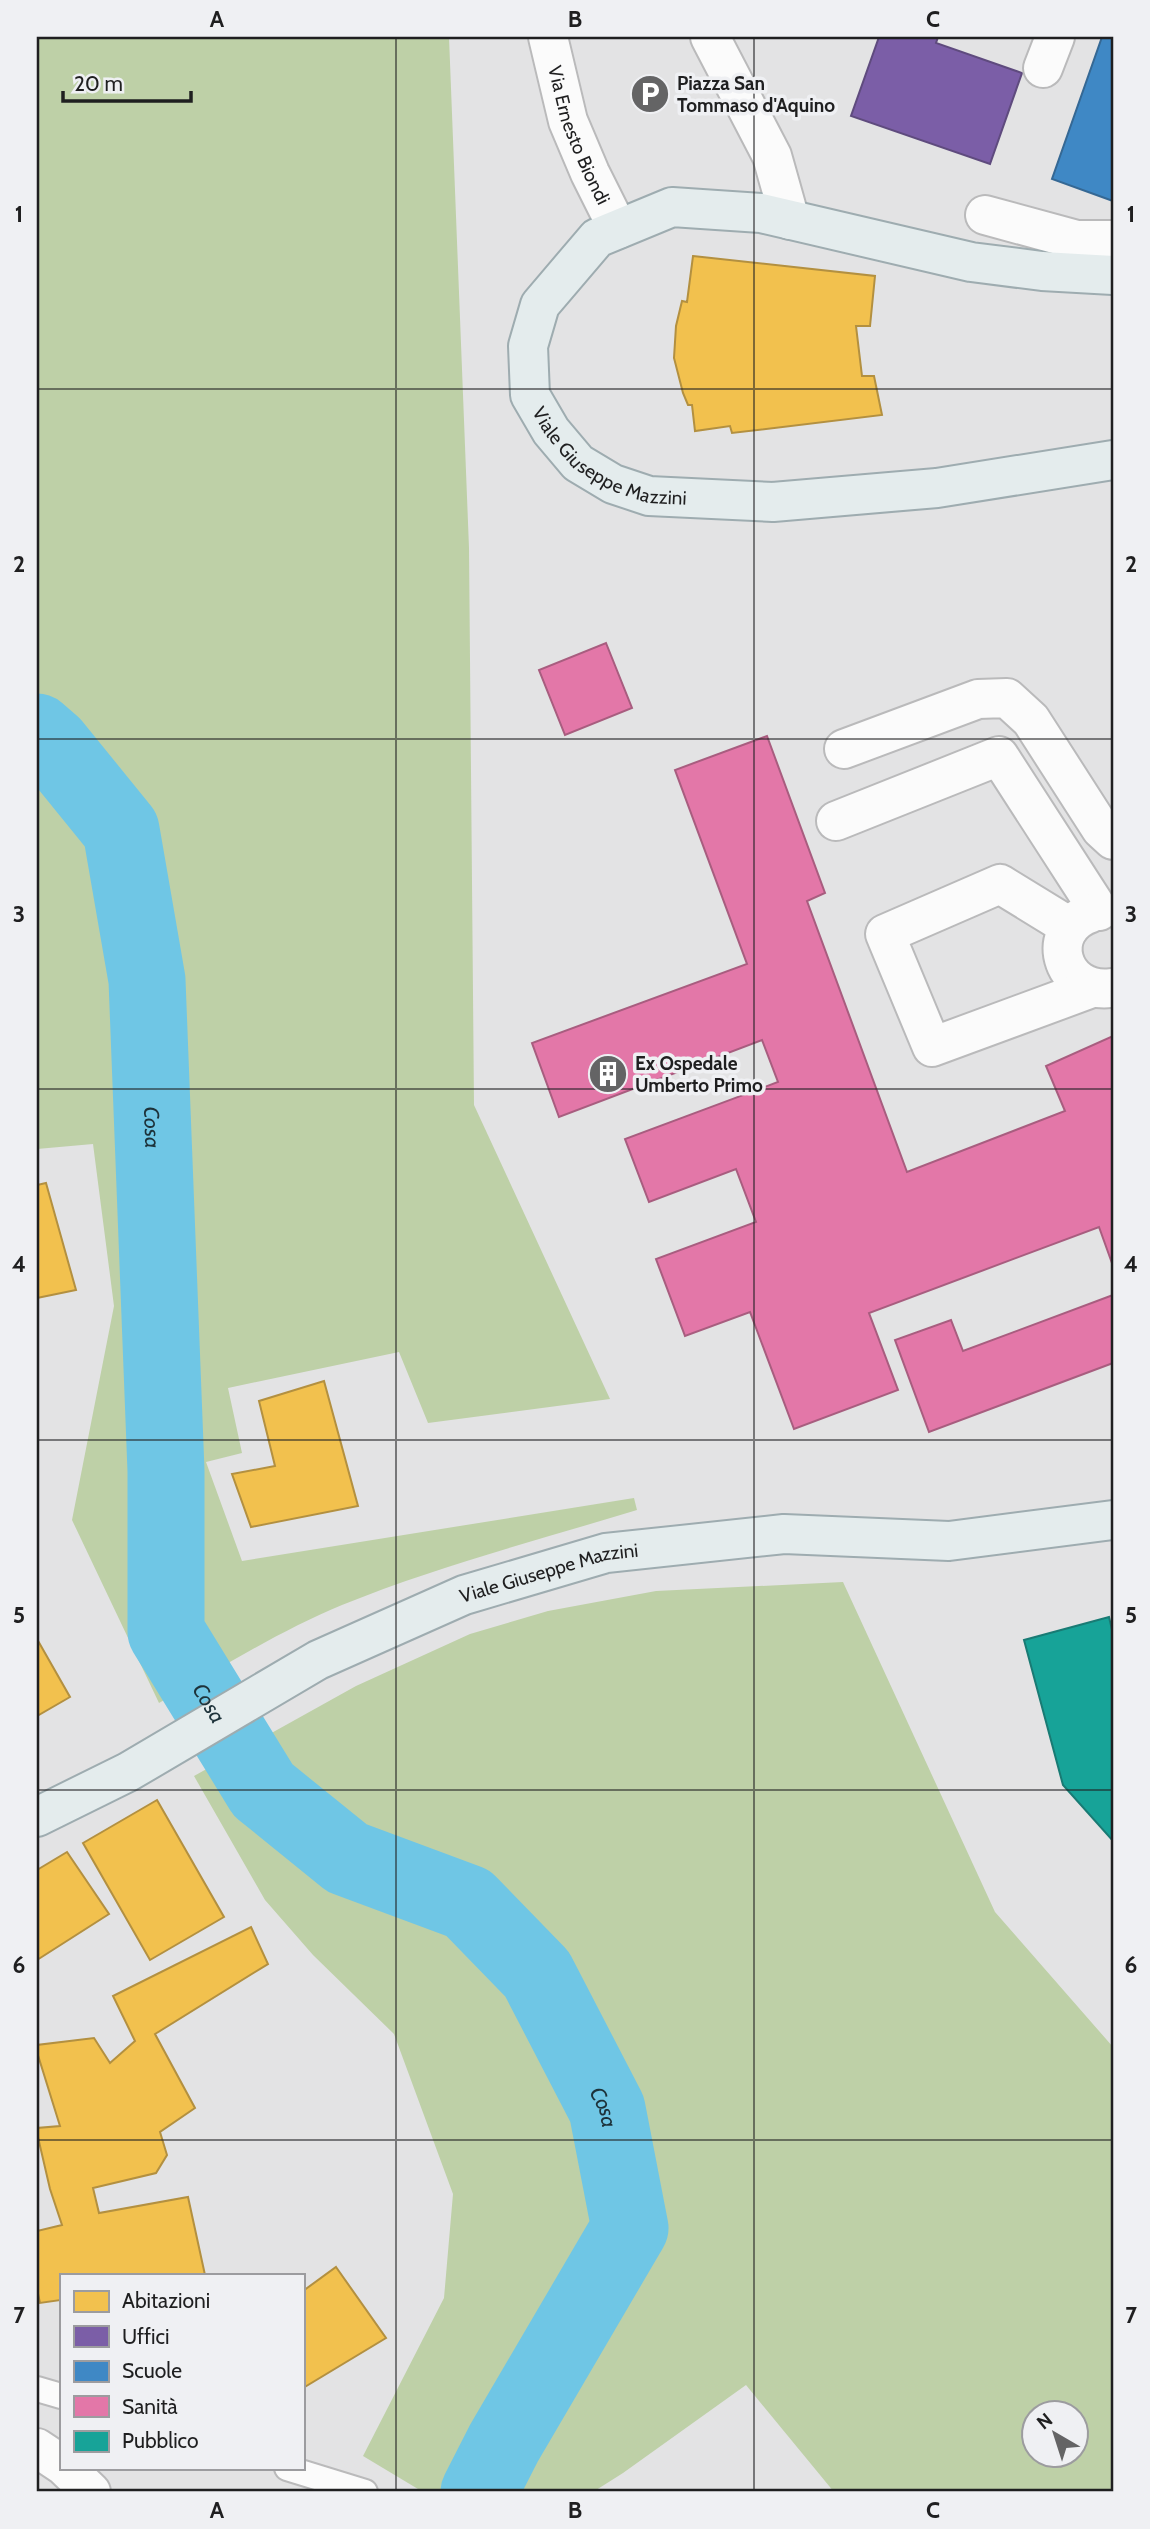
<svg xmlns="http://www.w3.org/2000/svg" width="1150" height="2529" viewBox="0 0 1150 2529" font-family="Cabin,sans-serif">
<style>
.green{fill:#bed0a7;fill-rule:evenodd}
.homes{fill:#f2c14e;stroke:#b39040;stroke-width:2}
.offices{fill:#7b5ea7;stroke:#5f4b7e;stroke-width:2}
.schools{fill:#3f88c5;stroke:#356894;stroke-width:2}
.health{fill:#e377a8;stroke:#a85d7f;stroke-width:2}
.public{fill:#17a398;stroke:#197b74;stroke-width:2}
.lines{fill:none;stroke-linecap:round;stroke-linejoin:round}
.river{stroke:#6fc6e5;stroke-width:77}
.lane-casing{stroke:#bababb;stroke-width:28}
.street-casing{stroke:#bababb;stroke-width:42}
.secondary-casing{stroke:#bababb;stroke-width:42}
.primary-casing{stroke:#9eacb0;stroke-width:42}
.lane{stroke:#fbfbfb;stroke-width:24}
.street{stroke:#fbfbfb;stroke-width:38}
.secondary{stroke:#fbfbfb;stroke-width:38}
.primary{stroke:#e4eced;stroke-width:38}
.grid{fill:none;stroke:#1f1f20;stroke-width:2;stroke-opacity:0.55}
.labels{text-anchor:middle;dominant-baseline:central;stroke-width:7;stroke-linejoin:round;paint-order:stroke}
.poi-label{font-size:19px;font-weight:bold;fill:#1f1f20;stroke:#eff0f3;text-anchor:start}
.street-label{font-size:19px;fill:#1f1f20;stroke:#eff0f3}
.water-label{font-size:21px;font-style:italic;fill:#1d323a;stroke:#eff0f3}
.neatline{fill:none;stroke:#1f1f20;stroke-width:2.5}
.grid-label{font-size:23px;text-anchor:middle;font-weight:bold;fill:#1f1f20}
</style>
<rect width="100%" height="100%" fill="#e3e3e4"/>
<!-- green -->
<g class="green">
<path d="M37 37H449L469 548 474 1105 610 1399 428 1423 399 1352 228 1388 242 1453 206 1462 242 1561 634 1498 637 1510C539 1540 438 1566 342 1605 279 1631 219 1669 159 1703L72 1520 114 1306 93 1144 37 1149Z"/>
<path d="M843 1582 995 1912 1113 2047V2492H834L746 2385 623 2473 593 2492H423L363 2456 444 2298 453 2194 394 2034 313 1955 265 1900 194 1776 356 1686 470 1634 548 1611 656 1591ZM1034 2414H1076V2456H1034Z"/>
</g>
<!-- homes -->
<g class="homes">
<path d="M693 256 875 276 870 326H856L862 376H874L882 415 732 433 730 426 695 431 692 405H688L683 393 674 358 676 326 682 301 687 302Z"/>
<path d="M46 1183 76 1290 37 1298V1185Z"/>
<path d="M324 1381 358 1506 251 1527 232 1474 275 1466 259 1401Z"/>
<path d="M37 1639 70 1697 37 1716Z"/>
<path d="M157 1800 224 1917 150 1960 83 1843Z"/>
<path d="M67 1852 109 1914 37 1960V1870Z"/>
<path d="M251 1927 268 1964 155 2034 195 2108 160 2132 167 2155 156 2173 93 2188 99 2213 188 2197 205 2275H61V2300L40 2303 37 2289V2231L62 2225 50 2189 37 2133V2128L60 2126 37 2052V2045L94 2038 110 2063 135 2041 113 1996Z"/>
<path d="M336 2267 386 2338 303 2388V2291Z"/>
</g>
<!-- offices -->
<path class="offices" d="M879 37H938L936 43 1022 73 990 164 851 116Z"/>
<!-- schools -->
<path class="schools" d="M1102 37H1113V201L1052 179Z"/>
<!-- health -->
<g class="health">
<path d="M606 643 632 708 565 735 539 670Z"/>
<path d="M767 736 825 893 807 901 907 1172 1065 1111 1046 1066 1113 1036V1266L1099 1227 869 1313 898 1390 794 1429 750 1312 685 1336 656 1259 756 1222 736 1169 649 1202 625 1139 778 1082 762 1040 559 1117 532 1043 747 964 675 770Z"/>
<path d="M1113 1295V1363L929 1432 895 1340 951 1320 963 1351Z"/>
</g>
<!-- public -->
<path class="public" d="M1109 1617 1113 1634V1841L1063 1785 1024 1640Z"/>
<g class="lines">
<!-- river -->
<path class="river" id="s1" d="M37 732 52 745 121 830 147 980 166 1471V1632L263 1790 347 1858 468 1903 537 1974 607 2109 630 2228 504 2443 479 2492"/>
<!-- lane casing -->
<g class="lane-casing">
<g id="lane">
<path d="M37 2389 61 2396"/>
<path d="M287 2468 365 2492"/>
</g>
</g>
<!-- street casing -->
<g class="street-casing">
<g id="street">
<path d="M1043 68 1055 37"/>
<path d="M985 215 1077 240H1113"/>
<path d="M844 749 978 699 1007 698 1031 720 1101 829 1113 840"/>
<path d="M836 821 999 756 1099 911"/>
<path d="M1091 913C1043 929 1060 994 1111 988"/>
<path d="M1070 927 1000 884 885 934 932 1047 1092 988"/>
<path d="M37 2448 61 2464"/>
<path d="M66 2468 91 2492"/>
</g>
</g>
<!-- secondary casing -->
<g class="secondary-casing">
<g id="secondary">
<path id="s2" d="M548 37 568 121 590 173 618 229"/>
<path d="M710 37 772 156 790 220"/>
</g>
</g>
<!-- primary casing -->
<g class="primary-casing">
<g id="primary">
<path id="s3" d="M1113 275 1042 271 971 262 761 213 672 207 597 238 540 305 528 346 530 395 551 431 578 463 613 484 649 496 773 502 937 488 1113 460"/>
<path id="s4" d="M37 1817 128 1772 318 1660 464 1595 606 1553 784 1534 949 1541 1113 1520"/>
</g>
</g>
<!-- lane -->
<use href="#lane" class="lane"/>
<!-- street -->
<use href="#street" class="street"/>
<!-- secondary -->
<use href="#secondary" class="secondary"/>
<!-- primary -->
<use href="#primary" class="primary"/>
</g>
<!-- grid -->
<path class="grid" d="M396 37V2492M754 37V2492M37 389H1113M37 739H1113M37 1089H1113M37 1440H1113M37 1790H1113M37 2140H1113"/>
<!-- icons -->
<defs>
<g id="parking-disc" transform="scale(2.0125)"><circle r="9.5" fill="#646465" stroke="#eff0f3"/><path d="M-3.5-5.5H1a3.5 3.5 0 0 1 0 7H-1V5.5H-3.5ZM-1-3.4V-.6H.8a1.4 1.4 0 0 0 0-2.8Z" fill="#fff"/></g>
<g id="building-disc" transform="scale(2.0125)"><circle r="9.5" fill="#646465" stroke="#eff0f3"/><path d="M-4-6H4V6H1V3H-1V6H-4ZM-2.5-4.3h1.7v1.8h-1.7ZM.8-4.3h1.7v1.8H.8ZM-2.5-1h1.7V.8h-1.7ZM.8-1h1.7V.8H.8Z" fill="#fff"/></g>
</defs>
<g fill-rule="evenodd">
<use href="#parking-disc" x="650" y="94"/>
<use href="#building-disc" x="608" y="1074"/>
</g>
<g class="labels">
<!-- poi labels -->
<g class="poi-label">
<text x="677" y="83">Piazza San<tspan x="677" dy="22">Tommaso d'Aquino</tspan></text>
<text x="635" y="1063">Ex Ospedale<tspan x="635" dy="22">Umberto Primo</tspan></text>
</g>
<!-- street labels -->
<g class="street-label">
<text stroke="none"><textPath href="#s2" startOffset="103">Via Ernesto Biondi</textPath></text>
<text stroke="none"><textPath href="#s3" startOffset="816">Viale Giuseppe Mazzini</textPath></text>
<text stroke="none"><textPath href="#s4" startOffset="570">Viale Giuseppe Mazzini</textPath></text>
</g>
<!-- water labels -->
<g class="water-label">
<text stroke="none"><textPath href="#s1" startOffset="429">Cosa</textPath></text>
<text stroke="none"><textPath href="#s1" startOffset="1017">Cosa</textPath></text>
<text stroke="none"><textPath href="#s1" startOffset="1605">Cosa</textPath></text>
</g>
</g>
<!-- border -->
<rect width="1150" height="2529" fill="none" stroke="#eff0f3" stroke-width="77"/>
<!-- legend -->
<rect x="60" y="2274" width="245" height="196" fill="#eff0f3" stroke="#9c9c9f" stroke-width="2"/>
<rect x="74" y="2291" width="35" height="21" fill="#f2c14e" stroke="#9c9c9f" stroke-width="2"/>
<text x="122" y="2308" font-size="21" fill="#1f1f20">Abitazioni</text>
<rect x="74" y="2326" width="35" height="21" fill="#7b5ea7" stroke="#9c9c9f" stroke-width="2"/>
<text x="122" y="2344" font-size="21" fill="#1f1f20">Uffici</text>
<rect x="74" y="2361" width="35" height="21" fill="#3f88c5" stroke="#9c9c9f" stroke-width="2"/>
<text x="122" y="2378" font-size="21" fill="#1f1f20">Scuole</text>
<rect x="74" y="2396" width="35" height="21" fill="#e377a8" stroke="#9c9c9f" stroke-width="2"/>
<text x="122" y="2414" font-size="21" fill="#1f1f20">Sanità</text>
<rect x="74" y="2431" width="35" height="21" fill="#17a398" stroke="#9c9c9f" stroke-width="2"/>
<text x="122" y="2448" font-size="21" fill="#1f1f20">Pubblico</text>
<!-- north arrow -->
<g transform="translate(1055 2434) rotate(321)"><circle r="33" fill="#eff0f3" stroke="#9c9c9f" stroke-width="2"/>
<path d="M0-5L12 26L0 18L-12 26Z" fill="#646465"/>
<text y="-10" font-size="19" font-weight="bold" text-anchor="middle" fill="#1f1f20">N</text>
</g>
<!-- scale -->
<path d="M63 91v10h128v-10" fill="none" stroke="#1f1f20" stroke-width="3.5"/>
<text x="74" y="91" font-size="21" fill="#1f1f20" stroke="#eff0f3" stroke-width="5" paint-order="stroke">20 m</text>
<rect x="38" y="38" width="1074" height="2452" class="neatline"/>
<g class="grid-label">
<text x="217" y="27">A</text>
<text x="575" y="27">B</text>
<text x="933" y="27">C</text>
<text x="19" y="222">1</text>
<text x="1131" y="222">1</text>
<text x="19" y="572">2</text>
<text x="1131" y="572">2</text>
<text x="19" y="922">3</text>
<text x="1131" y="922">3</text>
<text x="19" y="1272">4</text>
<text x="1131" y="1272">4</text>
<text x="19" y="1623">5</text>
<text x="1131" y="1623">5</text>
<text x="19" y="1973">6</text>
<text x="1131" y="1973">6</text>
<text x="19" y="2323">7</text>
<text x="1131" y="2323">7</text>
<text x="217" y="2518">A</text>
<text x="575" y="2518">B</text>
<text x="933" y="2518">C</text>
</g>
</svg>
